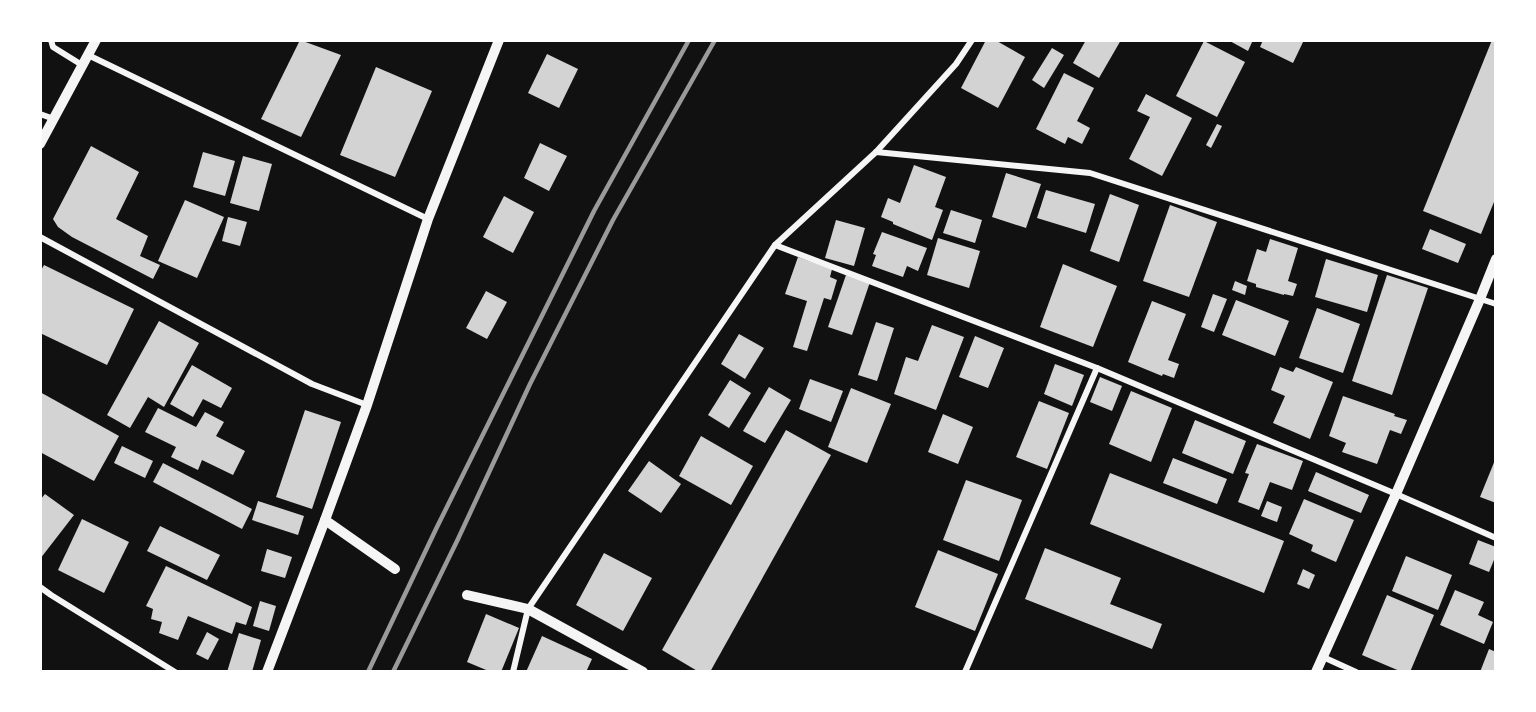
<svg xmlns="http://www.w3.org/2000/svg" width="1536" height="712" viewBox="0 0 1536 712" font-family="Mulish,sans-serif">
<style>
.building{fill:#d3d3d3}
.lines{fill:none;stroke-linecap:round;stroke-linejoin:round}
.minor{stroke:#f5f5f5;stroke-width:6}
.tertiary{stroke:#f5f5f5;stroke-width:10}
.rail{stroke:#9a9a9a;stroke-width:4.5}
</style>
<rect width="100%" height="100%" fill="#111"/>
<!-- building -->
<g class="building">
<path d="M300 40 341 55 301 137 261 119Z"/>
<path d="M986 40H995L1025 57 998 108 961 88Z"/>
<path d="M1086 40H1121L1099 78 1073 63Z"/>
<path d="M1228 40H1253L1248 51Z"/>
<path d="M1263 40H1304L1293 63 1260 47Z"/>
<path d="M1492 40H1496V197L1481 234 1423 211Z"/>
<path d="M1204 41 1245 62 1217 117 1176 96Z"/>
<path d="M1052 48 1064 55 1044 88 1032 80Z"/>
<path d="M547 54 578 69 559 108 528 93Z"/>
<path d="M376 67 432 91 395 177 340 155Z"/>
<path d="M1064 73 1094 88 1077 121 1090 128 1082 144 1068 137 1065 144 1036 129Z"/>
<path d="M1146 94 1192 118 1162 176 1129 159 1150 117 1137 111Z"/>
<path d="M1217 124 1222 126 1211 148 1206 145Z"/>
<path d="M540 143 567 156 549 191 524 178Z"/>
<path d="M91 146 139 172 116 219 148 236 140 256 160 265 153 279 72 237 58 227 53 219Z"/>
<path d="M203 152 235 161 225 196 193 187Z"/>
<path d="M243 156 272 164 259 211 230 203Z"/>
<path d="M914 165 946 177 935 207 943 210 932 240 893 224V222L881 217 888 198 900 203Z"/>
<path d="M1006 173 1041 184 1026 228 992 217Z"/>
<path d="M1046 190 1095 204 1086 233 1037 218Z"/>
<path d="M1110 194 1139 205 1119 262 1090 251Z"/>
<path d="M504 196 534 212 513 253 483 237Z"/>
<path d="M185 200 224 217 197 278 158 261Z"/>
<path d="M1170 205 1217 222 1189 297 1143 281Z"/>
<path d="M951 210 982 220 975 243 943 233Z"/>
<path d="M228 217 247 222 240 246 222 241Z"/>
<path d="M836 220 865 228 854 266 825 258Z"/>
<path d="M1430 229 1466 244 1458 263 1422 249Z"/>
<path d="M882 232 927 248 918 271 907 266 903 277 872 266 876 255 873 254Z"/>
<path d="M938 238 980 251 969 288 927 275Z"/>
<path d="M1270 239 1298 248 1288 281 1297 284 1293 296 1284 294V295L1256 287V284L1247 281 1257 249 1266 252Z"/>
<path d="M798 257 832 269 830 277 837 280 831 300 824 298 807 351 793 347 807 301 785 294Z"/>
<path d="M1326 259 1378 275 1367 312 1315 297Z"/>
<path d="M1063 264 1117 286 1093 347 1040 327Z"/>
<path d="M44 265 134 309 107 365 40 333V272Z"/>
<path d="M846 275 870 282 852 335 828 327Z"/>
<path d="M1387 275 1428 288 1392 395 1352 381Z"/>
<path d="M1235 281 1247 286 1245 295 1232 290Z"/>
<path d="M486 291 507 302 487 339 466 328Z"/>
<path d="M1213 294 1227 299 1214 332 1201 327Z"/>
<path d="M1236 300 1289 321 1275 356 1222 335Z"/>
<path d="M1152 301 1186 314 1168 360 1179 364 1174 378 1163 374 1162 376 1128 362Z"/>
<path d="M1317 308 1360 324 1343 373 1299 358Z"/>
<path d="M159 321 199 343 164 407 148 397 130 428 107 415Z"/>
<path d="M876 322 894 328 877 381 858 375Z"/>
<path d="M932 325 964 337 936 410 894 394 906 357 918 361Z"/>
<path d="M739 334 764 348 745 379 721 364Z"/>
<path d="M975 336 1004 348 988 388 959 377Z"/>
<path d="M1055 364 1084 375 1072 406 1044 394Z"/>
<path d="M192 365 232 388 221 408 203 399 193 417 170 404Z"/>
<path d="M1280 367 1293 372 1296 367 1333 382 1310 439 1273 423 1285 396 1271 390Z"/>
<path d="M1100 377 1122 386 1112 411 1090 402Z"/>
<path d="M810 379 843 391 831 422 799 409Z"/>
<path d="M730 380 751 393 729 428 708 415Z"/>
<path d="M769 387 791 400 765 443 743 431Z"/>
<path d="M851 388 891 404 867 463 828 447Z"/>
<path d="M1131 391 1172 408 1151 462 1109 444Z"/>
<path d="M40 392 119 436 94 481 40 452Z"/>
<path d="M1343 396 1395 414 1394 416 1407 420 1401 434 1390 430 1377 464 1342 452 1346 443 1329 436Z"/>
<path d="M1039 401 1069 413 1047 469 1016 457Z"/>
<path d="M158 408 196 427 205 412 224 422 216 436 245 451 233 475 202 460 198 470 171 457 176 447 145 432Z"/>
<path d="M305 410 341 422 312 509 276 497Z"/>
<path d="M943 414 973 427 958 464 928 452Z"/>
<path d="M1195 420 1246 441 1233 474 1182 453Z"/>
<path d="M786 430 831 455 710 672H699L662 650Z"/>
<path d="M701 436 753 466 731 505 679 476Z"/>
<path d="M1257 444 1303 461 1292 490 1270 482 1259 510 1238 502 1249 474 1245 473Z"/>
<path d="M122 446 153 461 145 478 114 463Z"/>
<path d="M1173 458 1227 479 1217 504 1163 483Z"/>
<path d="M1495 460H1496V503L1480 497Z"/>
<path d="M649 461 681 484 661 513 628 491Z"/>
<path d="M163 463 252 509 242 529 153 482Z"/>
<path d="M1316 472 1369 495 1361 513 1308 491Z"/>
<path d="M1110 473 1284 541 1264 593 1090 524Z"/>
<path d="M966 480 1022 500 999 561 943 540Z"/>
<path d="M45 494 74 515 40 559V500Z"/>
<path d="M1304 499 1354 520 1336 562 1311 551 1313 545 1289 534Z"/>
<path d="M258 501 304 516 298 535 252 520Z"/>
<path d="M1267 501 1282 507 1277 522 1261 516Z"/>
<path d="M82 519 129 542 104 593 58 570Z"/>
<path d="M160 526 220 555 207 580 147 551Z"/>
<path d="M1478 540 1496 547V555L1489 572 1469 564Z"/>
<path d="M1045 548 1121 578 1110 604 1162 624 1152 649 1025 599Z"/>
<path d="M267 549 292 557 285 578 261 571Z"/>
<path d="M938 550 998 574 975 631 915 607Z"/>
<path d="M604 553 652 578 623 631 576 605Z"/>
<path d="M1406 556 1452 575 1438 610 1392 591Z"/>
<path d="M166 566 252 607 246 625 236 622 232 634 188 616 178 640 159 633 162 622 151 619 153 609 146 606Z"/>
<path d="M1303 569 1315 575 1309 589 1297 584Z"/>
<path d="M1455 590 1484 602 1478 615 1493 622 1484 644 1440 625Z"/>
<path d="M1387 595 1434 615 1410 672H1402L1362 655Z"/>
<path d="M260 601 276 606 269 631 253 626Z"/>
<path d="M486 614 519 628 501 672H491L467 662Z"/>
<path d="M207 632 219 639 208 660 196 654Z"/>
<path d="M239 633 261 640 252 672H227Z"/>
<path d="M542 636 592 659 586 672H526Z"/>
<path d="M1489 649 1496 652V672H1480Z"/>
</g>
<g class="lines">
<!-- minor -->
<g class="minor">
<path d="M51 40 53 47 82 65"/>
<path d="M88 55 428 219"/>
<path d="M40 114 54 119"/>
<path d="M876 152 1090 173 1496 304"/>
<path d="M40 237 312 384 367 405"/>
<path d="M775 245 1097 368 1396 494 1496 538"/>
<path d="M40 587 51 595 175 672"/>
<path d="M1323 657 1356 672"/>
<path d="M513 672 528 609 775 245 876 152 956 64 972 40"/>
<path d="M965 672 1097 368"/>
</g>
<!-- tertiary -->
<g class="tertiary">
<path d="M40 144 96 40"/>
<path d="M325 520 395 569"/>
<path d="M467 595 528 609 643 672"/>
<path d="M267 672 325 520 367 405 428 219 499 40"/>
<path d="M1316 672 1396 494 1480 299 1496 259"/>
</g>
<!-- rail -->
<g class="rail">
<path d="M368 672 436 529 594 211 689 40"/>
<path d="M393 672 458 539 530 384 613 220 715 40"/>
</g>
</g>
<!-- border -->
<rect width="1536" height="712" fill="none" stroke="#ffffff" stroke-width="84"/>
</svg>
